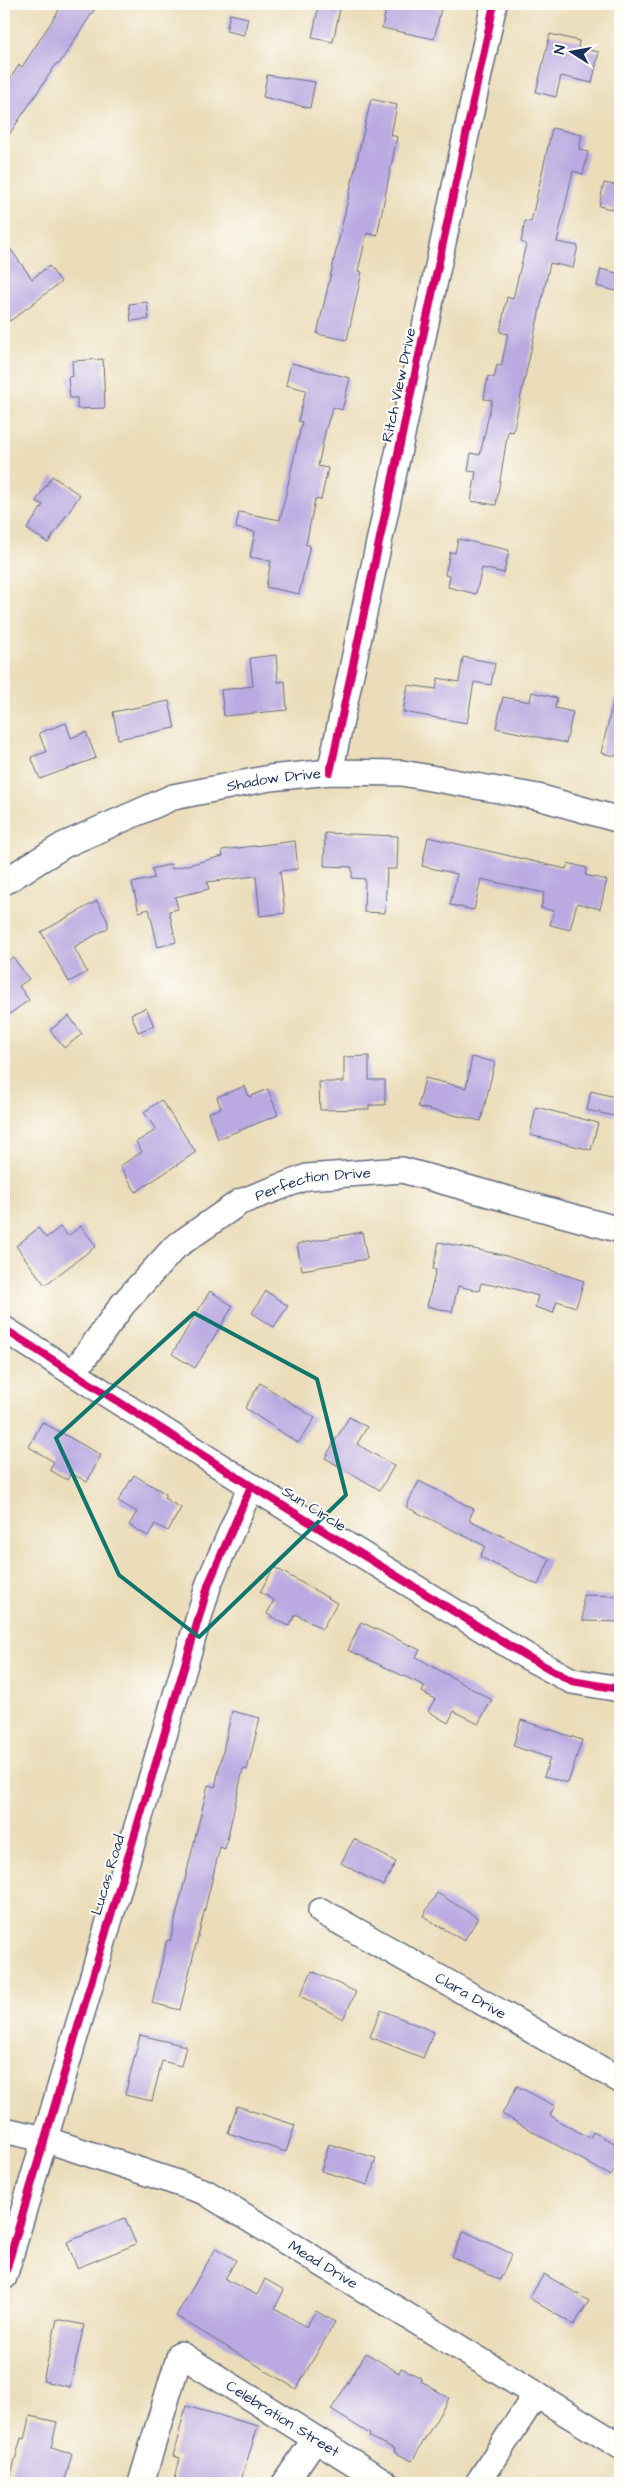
<svg xmlns="http://www.w3.org/2000/svg" width="624" height="2487" viewBox="0 0 624 2487" font-family="'Architects Daughter',sans-serif">
<style>
.building{fill:#baaae1}
.lines{fill:none;stroke-linecap:round;stroke-linejoin:round}
.minor-casing{stroke:#646c7e;stroke-width:28}
.minor{stroke:#fff;stroke-width:25}
.cycleway-casing{stroke:#fdfcf7;stroke-width:11}
.cycleway{stroke:#d6006c;stroke-width:8}
.marked{fill:none;stroke:#0f766e;stroke-width:4;stroke-linejoin:round}
.labels{text-anchor:middle;dominant-baseline:central;stroke-width:4;stroke-linejoin:round;paint-order:stroke}
.street-label{font-size:15px;fill:#1b2f5e;stroke:#fdfcf7}
</style>
<rect width="100%" height="100%" fill="#fdfcf7"/>
<filter id="ink" filterUnits="userSpaceOnUse"><feTurbulence type="fractalNoise" baseFrequency=".02" numOctaves="2"/><feDisplacementMap in="SourceGraphic" scale="10" xChannelSelector="R" yChannelSelector="G"/><feConvolveMatrix kernelMatrix="1 2 1 2 8 2 1 2 1" color-interpolation-filters="sRGB"/></filter>
<filter id="wash" filterUnits="userSpaceOnUse"><feTurbulence type="fractalNoise" baseFrequency=".0096" numOctaves="4" result="noise"/><feDisplacementMap in="SourceGraphic" scale="20" xChannelSelector="R" yChannelSelector="G"/><feGaussianBlur stdDeviation="1.12" result="paint"/><feColorMatrix in="noise" values="0 0 0 0 0 0 0 0 0 0 0 0 0 0 0 0 0 1.4 0 .05"/><feComposite in="paint" operator="in"/></filter>
<g filter="url(#wash)">
<rect width="100%" height="100%" fill="#ebddb9"/>
<g id="blocks">
<!-- building -->
<g class="building">
<path d="M63 4H98L59 64 57 63 4 142V88L19 65 22 67Z"/>
<path d="M319 4H341L333 42 312 38Z"/>
<path d="M387 4H417L441 9 434 39 382 28Z"/>
<path d="M230 14 248 18 244 35 226 31Z"/>
<path d="M550 34 579 41 578 48 599 52 592 83 561 76 556 97 536 92Z"/>
<path d="M267 75 315 82 310 108 263 97Z"/>
<path d="M371 99 397 105 391 135 397 137 377 236 367 233 358 271 362 272 347 340 317 334Z"/>
<path d="M552 128 582 135 579 149 588 152 583 174 573 171 557 242 578 246 573 268 550 263 513 432 508 431 496 505 471 501 476 472 468 471 471 453 480 455 492 400 484 399 488 376 494 378 497 365 501 366 508 334 500 332 507 297 513 299 516 286 526 244 521 242 525 221 531 222Z"/>
<path d="M604 183 620 186V211L599 206Z"/>
<path d="M4 240 32 279 49 266 61 282 10 321 4 312Z"/>
<path d="M601 269 620 274 616 291 597 286Z"/>
<path d="M147 302 149 319 131 321 129 304Z"/>
<path d="M103 359 105 408 77 409V398H70L68 377 73 376 72 361Z"/>
<path d="M291 363 350 378 342 410 333 407 326 428 318 466 328 468 321 500 315 499 306 545H310L299 594 266 587 271 561 250 557 255 532 236 528 239 512 280 520 302 422 298 421 306 390 286 385Z"/>
<path d="M52 476 80 495 48 543 27 529 43 505 36 501Z"/>
<path d="M458 539 509 550 504 573 482 568 476 594 448 587 450 576 445 575 450 552 455 553Z"/>
<path d="M276 655 278 682 285 681 287 710 224 716 221 690 253 686 250 658Z"/>
<path d="M463 657 495 663 491 685 474 682 467 723 403 712 408 685 436 689 438 678 459 682Z"/>
<path d="M532 692 557 698 555 708 573 712 566 743 496 728 503 697 530 702Z"/>
<path d="M614 698 620 699V757L601 753Z"/>
<path d="M169 701 175 728 118 739 113 712Z"/>
<path d="M66 723 71 738 86 732 96 758 40 779 31 757 46 752 39 733Z"/>
<path d="M325 833 398 836 397 869H387L385 913 364 912 365 879 352 878V867L324 866Z"/>
<path d="M428 837 566 869 568 863 587 868 585 875 607 880 600 909 577 903 570 930 550 925 554 911 541 908 544 893 481 879 474 910 450 905 457 874 422 866Z"/>
<path d="M295 841 298 869 280 871 285 913 260 916 256 876 207 882 209 889 175 897 178 909 169 911 176 942 158 947 149 909 139 912 132 883 154 878 152 869 171 864 172 869 223 856 222 850Z"/>
<path d="M97 901 108 922V928L74 947 87 972 69 982 41 932Z"/>
<path d="M13 957 29 979 19 986 29 1000 4 1018V964Z"/>
<path d="M146 1008 154 1026 138 1032 131 1014Z"/>
<path d="M69 1016 82 1034 64 1048 50 1030Z"/>
<path d="M369 1056V1080H385V1105H369V1109L320 1110 319 1082H344V1057Z"/>
<path d="M472 1057 495 1062 481 1121 418 1107 425 1078 466 1088Z"/>
<path d="M245 1086 249 1097 268 1089 278 1115 218 1139 208 1113 221 1108 217 1097Z"/>
<path d="M591 1091 619 1098 614 1116 587 1110Z"/>
<path d="M161 1100 196 1152 136 1192 120 1166 142 1152 136 1142 156 1130 144 1112Z"/>
<path d="M536 1107 598 1123 591 1150 530 1135Z"/>
<path d="M81 1226 96 1246 45 1285 16 1246 38 1228 46 1238 60 1227 68 1236Z"/>
<path d="M362 1232 367 1259 302 1270 297 1244Z"/>
<path d="M439 1242 503 1255 584 1281 576 1307 557 1301 553 1313 535 1307 538 1296 498 1284 497 1286 481 1283 479 1291 458 1286 452 1312 427 1306 436 1270 433 1269Z"/>
<path d="M210 1291 233 1306 195 1368 172 1354Z"/>
<path d="M266 1291 288 1306 274 1327 252 1313Z"/>
<path d="M260 1383 315 1418 298 1443 245 1408Z"/>
<path d="M349 1417 367 1427 357 1444 394 1466 380 1490 325 1458Z"/>
<path d="M42 1422 101 1455 87 1482 71 1473 67 1480 50 1470 54 1462 29 1447Z"/>
<path d="M134 1475 166 1494 164 1498 181 1508 168 1531 155 1524 148 1536 129 1525 137 1512 118 1501Z"/>
<path d="M419 1481 474 1509 469 1520 550 1559 538 1585 480 1557 485 1546 406 1507Z"/>
<path d="M274 1567 337 1603 322 1629 296 1614 289 1626 267 1614 274 1600 260 1592Z"/>
<path d="M583 1595 620 1596V1622L583 1621Z"/>
<path d="M361 1622 420 1650 416 1657 492 1700 478 1724 454 1711 448 1723 428 1711 435 1699 422 1692 425 1686 348 1650Z"/>
<path d="M232 1711 260 1718 247 1770 243 1769 225 1849 220 1847 180 2010 152 2003 167 1940 170 1941 208 1785 215 1787Z"/>
<path d="M521 1720 582 1740 568 1783 544 1776 550 1758 513 1746Z"/>
<path d="M354 1839 396 1862 383 1886 341 1863Z"/>
<path d="M437 1893 478 1918 464 1941 423 1916Z"/>
<path d="M312 1971 356 1992 343 2019 300 1996Z"/>
<path d="M381 2010 434 2032 423 2058 370 2037Z"/>
<path d="M140 2035 186 2046 181 2066 162 2061 152 2101 125 2095Z"/>
<path d="M517 2086 555 2106 550 2115 560 2122 590 2138 593 2132 620 2146V2159L611 2176 502 2114Z"/>
<path d="M237 2106 295 2125 286 2152 228 2133Z"/>
<path d="M329 2144 376 2158 368 2185 321 2171Z"/>
<path d="M125 2218 136 2244 77 2268 67 2242Z"/>
<path d="M464 2231 512 2254 500 2280 452 2257Z"/>
<path d="M216 2248 236 2260 225 2279 257 2295 265 2279 284 2290 275 2308 306 2327 316 2311 335 2322 296 2389 176 2316Z"/>
<path d="M544 2274 589 2301 574 2325 529 2298Z"/>
<path d="M57 2319 84 2325 70 2387 43 2381Z"/>
<path d="M366 2353 399 2373 401 2368 422 2378 421 2381 449 2398 412 2461 394 2452 395 2449 369 2437 370 2434 331 2410Z"/>
<path d="M186 2406 258 2426 240 2483H174L180 2458 173 2456Z"/>
<path d="M30 2416 57 2422 51 2448 72 2454 64 2483H33L10 2478 21 2438 24 2439Z"/>
</g>
</g>
</g>
<g filter="url(#ink)">
<use href="#blocks" fill-opacity="0" stroke="#646c7e" stroke-width="1"/>
<g class="lines">
<!-- minor casing -->
<g class="minor-casing">
<g id="minor">
<path d="M330 772 494 4"/>
<path id="s1" d="M4 882 64 845 173 797 270 778 330 772 402 773 538 797 620 820"/>
<path d="M4 1329 251 1486 526 1656 572 1681 620 1689"/>
<path id="s2" d="M74 1372 123 1304 175 1247 240 1202 307 1177 402 1170 620 1230"/>
<path id="s3" d="M321 1911 620 2080"/>
<path id="s4" d="M4 2130 44 2139 205 2192 620 2446"/>
<path d="M4 2277 209 1583 251 1486"/>
<path id="s5" d="M141 2483 180 2354 386 2483"/>
<path d="M285 2483 315 2439"/>
<path d="M478 2483 536 2394"/>
</g>
</g>
<!-- minor -->
<use href="#minor" class="minor"/>
<!-- cycleway casing -->
<g class="cycleway-casing">
<g id="cycleway">
<path d="M330 772 494 4"/>
<path d="M4 1329 251 1486 526 1656 572 1681 620 1689"/>
<path d="M4 2277 209 1583 251 1486"/>
</g>
</g>
<!-- cycleway -->
<use href="#cycleway" class="cycleway"/>
</g>
</g>
<!-- marked area -->
<path class="marked" d="M194 1313 317 1379 346 1495 199 1637 119 1575 56 1438Z"/>
<g class="labels">
<!-- street labels -->
<g class="street-label">
<text transform="translate(399 385) rotate(-78)">Ritch View Drive</text>
<text stroke="none"><textPath href="#s1" startOffset="292">Shadow Drive</textPath></text>
<text stroke="none"><textPath href="#s2" startOffset="316">Perfection Drive</textPath></text>
<text transform="translate(314 1509) rotate(32)">Sun Circle</text>
<text transform="translate(108 1875) rotate(-73)">Lucas Road</text>
<text stroke="none"><textPath href="#s3" startOffset="172">Clara Drive</textPath></text>
<text stroke="none"><textPath href="#s4" startOffset="349">Mead Drive</textPath></text>
<text stroke="none"><textPath href="#s5" startOffset="256">Celebration Street</textPath></text>
</g>
</g>
<!-- margin -->
<rect width="624" height="2487" fill="none" stroke="#fdfcf7" stroke-width="20"/>
<!-- north arrow -->
<g transform="translate(572 52) rotate(281)" stroke="#fdfcf7" stroke-width="4" paint-order="stroke">
<path d="M0-4L9 19L0 12L-9 19Z" fill="#1b2f5e"/>
<text y="-8" font-size="14" font-weight="bold" text-anchor="middle" fill="#1b2f5e">N</text>
</g>
</svg>
